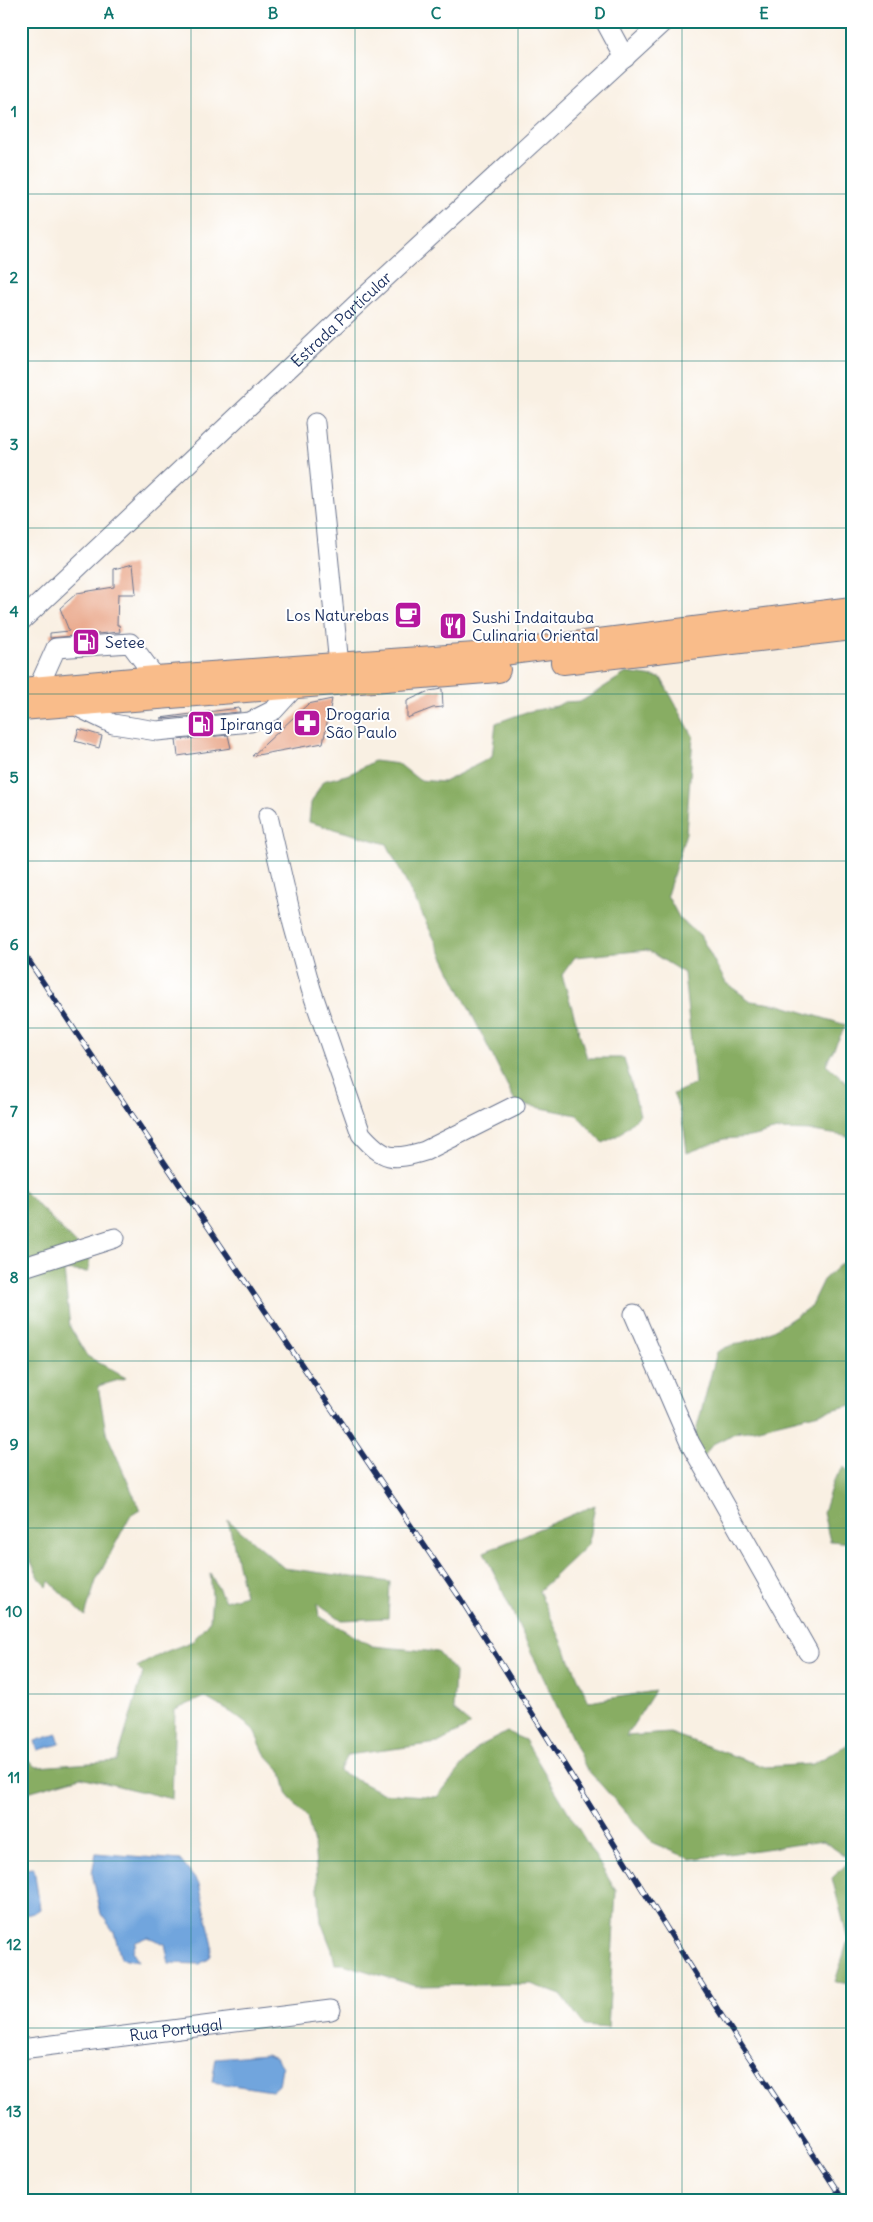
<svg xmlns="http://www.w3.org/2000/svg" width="873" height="2222" viewBox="0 0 873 2222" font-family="Delius,sans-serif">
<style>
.forest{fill:#88ad63;stroke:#526e60}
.water{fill:#71a5dd;stroke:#466a9e}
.building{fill:#eaa98c}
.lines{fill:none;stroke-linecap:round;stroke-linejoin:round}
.minor-casing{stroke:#69738d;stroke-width:21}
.major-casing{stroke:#69738d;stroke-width:26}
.minor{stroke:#fff;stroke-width:19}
.major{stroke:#f9bc8a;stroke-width:24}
.rail-casing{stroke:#1b2f5e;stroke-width:5.5}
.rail{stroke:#fff;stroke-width:4;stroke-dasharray:11;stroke-linecap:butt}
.grid{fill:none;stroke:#0f766e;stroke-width:1;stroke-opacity:0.55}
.labels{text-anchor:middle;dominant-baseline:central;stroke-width:4;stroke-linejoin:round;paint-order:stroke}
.street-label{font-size:16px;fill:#1b2f5e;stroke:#fff}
.poi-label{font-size:16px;fill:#1b2f5e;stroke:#fff;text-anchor:start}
.neatline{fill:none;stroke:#0f766e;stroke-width:2}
.grid-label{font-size:16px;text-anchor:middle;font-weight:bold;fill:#0f766e}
</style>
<rect width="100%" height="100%" fill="#fff"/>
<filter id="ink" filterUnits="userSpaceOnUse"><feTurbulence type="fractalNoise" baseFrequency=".02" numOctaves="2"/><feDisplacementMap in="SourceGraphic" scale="10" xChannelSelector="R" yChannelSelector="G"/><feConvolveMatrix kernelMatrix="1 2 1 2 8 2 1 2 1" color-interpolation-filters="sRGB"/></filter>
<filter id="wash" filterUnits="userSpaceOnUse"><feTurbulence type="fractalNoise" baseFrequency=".0096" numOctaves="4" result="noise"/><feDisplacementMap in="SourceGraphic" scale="20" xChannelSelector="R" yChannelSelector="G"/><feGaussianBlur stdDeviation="1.12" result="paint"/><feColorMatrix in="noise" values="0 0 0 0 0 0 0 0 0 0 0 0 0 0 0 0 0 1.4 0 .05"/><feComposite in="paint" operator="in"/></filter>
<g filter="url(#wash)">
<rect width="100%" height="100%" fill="#f9f0e3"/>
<!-- forest -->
<g class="forest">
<path d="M626 673 661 678 693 736 686 833 667 895 680 919 700 935 726 983 751 1001 780 1005 846 1025 826 1064 852 1087V1137L813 1131 777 1130 750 1137 724 1139 687 1153C685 1132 682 1113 673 1094L695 1084 684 973 647 950 575 957 562 975 587 1058H624L640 1115 620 1134 603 1143 577 1115 516 1103 387 844 309 822 311 803 323 781 350 774 374 761 399 764 419 780 444 782 492 757 496 723 526 712 557 706 564 702 582 701Z"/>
<path d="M21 1188 90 1258 88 1272 64 1270 70 1327 87 1356 126 1378 98 1386 106 1432 140 1510 130 1516 96 1581 85 1616 49 1581 47 1587 40 1579 21 1543Z"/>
<path d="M852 1235V1405L742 1432 738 1431 740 1433 737 1432 713 1444 697 1464 690 1454 717 1352 727 1347 760 1337 784 1324 810 1307 823 1280 844 1261Z"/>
<path d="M844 1467 852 1476V1543L830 1541 823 1513 833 1481Z"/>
<path d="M595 1505 588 1544 539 1591 589 1702 655 1691 626 1736 670 1733 765 1767 813 1764 852 1742V1984L835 1982 848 1940 832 1878 851 1860 823 1841 691 1859 653 1843 586 1768 484 1552Z"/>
<path d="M228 1520 284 1568 390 1582 388 1618 342 1620 317 1603 319 1616 372 1646 438 1652 455 1672 453 1710 471 1725 438 1743 347 1755 339 1771 382 1793 437 1797 478 1747 507 1732 525 1740 616 1891 608 2028 584 2026 561 1995 531 1984 416 1986 343 1964H335L332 1950 321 1922 314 1844 307 1817 288 1796 282 1772 265 1754 253 1729 232 1713 204 1697 175 1710 172 1799 81 1777 24 1793 21 1796V1756L37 1767 117 1761 143 1673 137 1667 165 1652 193 1641 210 1620 212 1596 210 1573 225 1601 245 1595Z"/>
</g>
<!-- water -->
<g class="water">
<path d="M57 1734 60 1744 38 1750 35 1741Z"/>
<path d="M96 1853 180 1860 199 1884 213 1946 210 1957 200 1964 169 1963 165 1944 148 1937 136 1942 133 1952 139 1961 121 1958 114 1932 101 1914 92 1873Z"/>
<path d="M34 1868 40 1909 34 1913 21 1916V1869Z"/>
<path d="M266 2054 276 2058 282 2067 279 2085 272 2091 212 2082 216 2058Z"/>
</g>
<g id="blocks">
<!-- building -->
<g class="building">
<path d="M133 564 136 594H118L117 625H119L120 632 50 638V633L69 631 60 608 77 593 114 587V569Z"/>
<path d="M442 689 443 707 433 708 407 718V701L429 691Z"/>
<path d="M332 699 323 743 252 756 308 704Z"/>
<path d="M239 708 240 712 161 719 160 718Z"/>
<path d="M79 729 102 736 99 748 75 741Z"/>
<path d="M228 735 231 748 178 756 176 740Z"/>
</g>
</g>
</g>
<g filter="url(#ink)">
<use href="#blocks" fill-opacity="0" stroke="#69738d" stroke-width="1"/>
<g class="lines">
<!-- minor casing -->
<g class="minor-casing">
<g id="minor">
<path d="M605 21 625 58"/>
<path d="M315 423 339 665"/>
<path id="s1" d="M21 621 359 302 664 21"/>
<path d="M38 688 56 648 130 643 156 678"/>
<path d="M74 705 113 724 157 731 250 722 274 710 295 687"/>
<path d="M268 816 293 924 311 989 361 1134C384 1160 392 1161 425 1151L515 1106"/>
<path d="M21 1268 115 1238"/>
<path d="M634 1314 690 1443 808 1652"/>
<path id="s2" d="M21 2049 331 2010"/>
</g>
</g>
<!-- major casing -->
<g class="major-casing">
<g id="major">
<path d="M563 662 852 628"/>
<path d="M21 690 156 678 503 653 852 609"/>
<path d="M21 708 498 670"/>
</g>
</g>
<!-- minor -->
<use href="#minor" class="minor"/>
<!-- major -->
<use href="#major" class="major"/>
<!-- rail casing -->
<g class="rail-casing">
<path id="rail" d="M21 949 82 1041 460 1598 718 2010 844 2201"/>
</g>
<!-- rail -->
<use href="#rail" class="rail"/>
</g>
</g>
<!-- grid -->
<path class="grid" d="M191 21V2201M355 21V2201M518 21V2201M682 21V2201M21 194H852M21 361H852M21 528H852M21 694H852M21 861H852M21 1028H852M21 1194H852M21 1361H852M21 1528H852M21 1694H852M21 1861H852M21 2028H852"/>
<!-- icons -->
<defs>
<g id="cafe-square" transform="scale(1.4375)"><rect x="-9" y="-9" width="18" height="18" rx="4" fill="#b5179e" stroke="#fff"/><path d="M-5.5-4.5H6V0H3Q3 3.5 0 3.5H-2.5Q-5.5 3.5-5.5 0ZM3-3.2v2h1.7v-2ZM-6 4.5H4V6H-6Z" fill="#fff"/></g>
<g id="restaurant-square" transform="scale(1.4375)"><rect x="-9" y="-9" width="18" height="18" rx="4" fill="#b5179e" stroke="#fff"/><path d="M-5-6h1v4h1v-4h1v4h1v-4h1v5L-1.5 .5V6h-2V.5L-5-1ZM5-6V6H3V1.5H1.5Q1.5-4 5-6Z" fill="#fff"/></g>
<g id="fuel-square" transform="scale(1.4375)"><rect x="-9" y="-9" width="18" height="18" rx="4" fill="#b5179e" stroke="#fff"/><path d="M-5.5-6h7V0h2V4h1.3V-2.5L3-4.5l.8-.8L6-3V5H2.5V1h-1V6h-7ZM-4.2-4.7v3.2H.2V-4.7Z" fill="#fff"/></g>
<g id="pharmacy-square" transform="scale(1.4375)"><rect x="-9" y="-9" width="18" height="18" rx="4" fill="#b5179e" stroke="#fff"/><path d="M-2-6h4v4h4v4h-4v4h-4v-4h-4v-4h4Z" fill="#fff"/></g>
</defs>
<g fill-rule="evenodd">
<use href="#cafe-square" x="408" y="615"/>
<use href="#restaurant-square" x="453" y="626"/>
<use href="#fuel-square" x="86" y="642"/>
<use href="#pharmacy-square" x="307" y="723"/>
<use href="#fuel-square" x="201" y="724"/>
</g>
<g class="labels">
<!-- street labels -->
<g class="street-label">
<text stroke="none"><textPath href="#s1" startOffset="440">Estrada Particular</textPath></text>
<text stroke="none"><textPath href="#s2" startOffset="156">Rua Portugal</textPath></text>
</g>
<!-- poi labels -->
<g class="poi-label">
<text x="389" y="615" text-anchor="end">Los Naturebas</text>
<text x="472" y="617">Sushi Indaitauba<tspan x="472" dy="18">Culinaria Oriental</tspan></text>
<text x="105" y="642">Setee</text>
<text x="326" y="714">Drogaria<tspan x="326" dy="18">São Paulo</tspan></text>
<text x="220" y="724">Ipiranga</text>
</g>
</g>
<!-- margin -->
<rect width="873" height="2222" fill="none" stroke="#fff" stroke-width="55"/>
<rect x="28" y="28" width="818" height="2166" class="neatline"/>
<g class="grid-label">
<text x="109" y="19">A</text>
<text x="273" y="19">B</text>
<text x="436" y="19">C</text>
<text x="600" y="19">D</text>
<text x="764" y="19">E</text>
<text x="14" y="117">1</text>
<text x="14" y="283">2</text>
<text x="14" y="450">3</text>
<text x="14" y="617">4</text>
<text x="14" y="783">5</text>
<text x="14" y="950">6</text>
<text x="14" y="1117">7</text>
<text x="14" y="1283">8</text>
<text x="14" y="1450">9</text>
<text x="14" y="1617">10</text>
<text x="14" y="1783">11</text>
<text x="14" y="1950">12</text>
<text x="14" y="2117">13</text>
</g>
</svg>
